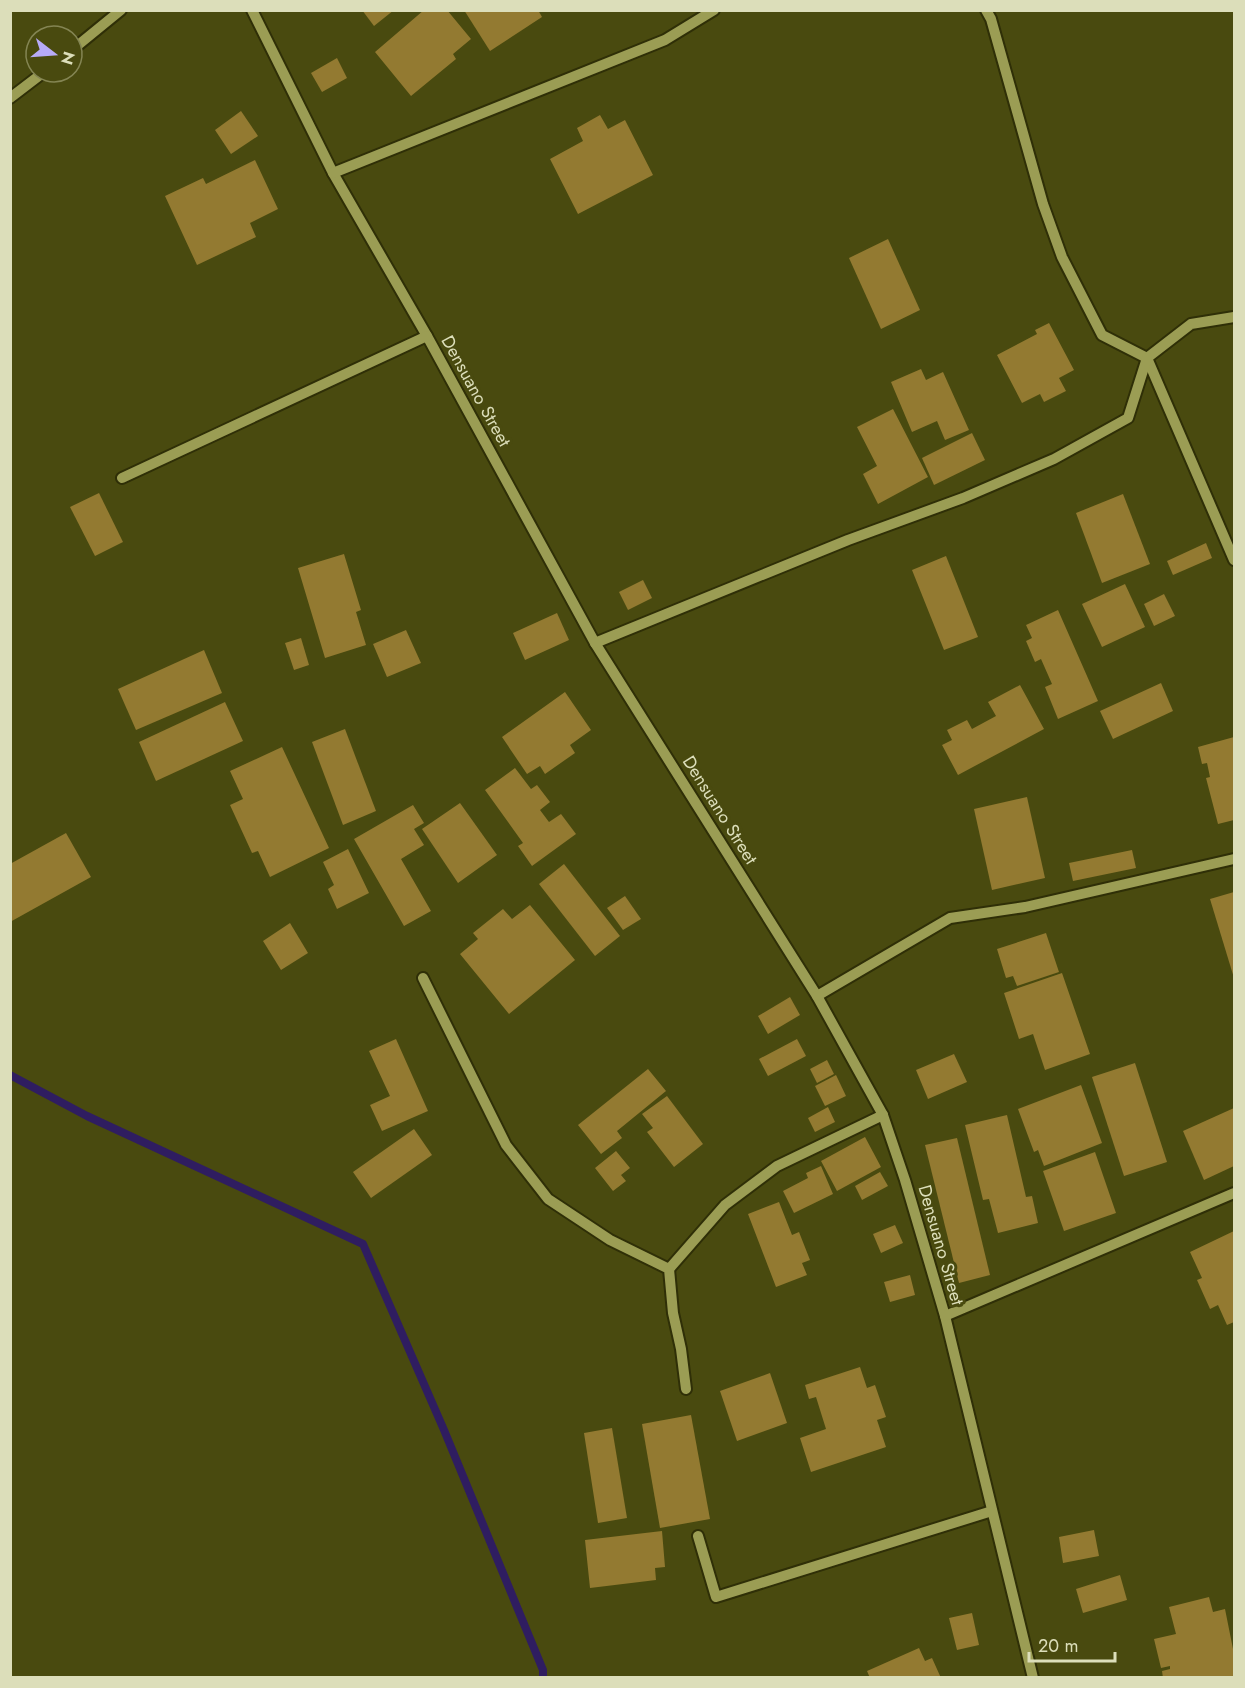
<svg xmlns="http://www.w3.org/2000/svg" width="1245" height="1688" viewBox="0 0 1245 1688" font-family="Jost,sans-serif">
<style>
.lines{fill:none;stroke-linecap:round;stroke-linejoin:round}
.stream{stroke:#2f1d60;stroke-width:8}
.building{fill:#937a31}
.minor-casing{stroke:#2f2f07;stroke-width:14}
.minor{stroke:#9b9d54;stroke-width:10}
.labels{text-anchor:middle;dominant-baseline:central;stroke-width:6;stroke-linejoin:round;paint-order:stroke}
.street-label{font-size:18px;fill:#dcdeba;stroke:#494a0f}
</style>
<rect width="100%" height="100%" fill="#494a0f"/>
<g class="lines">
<!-- stream -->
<path class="stream" d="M10 1075 87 1116 363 1244 444 1430 543 1670V1678"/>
</g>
<!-- building -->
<g class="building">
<path d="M362 10H394L374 26Z"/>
<path d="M424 10H447L471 39 453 54 456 59 411 96 375 52Z"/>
<path d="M464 10H538L542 17 490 51Z"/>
<path d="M337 58 347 78 322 92 311 73Z"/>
<path d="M241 111 258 136 231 154 215 130Z"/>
<path d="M600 115 608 129 625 120 653 175 578 214 550 159 583 141 577 128Z"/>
<path d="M255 160 278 209 250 223 256 237 197 265 165 196 203 178 206 184Z"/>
<path d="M888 239 920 310 881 329 849 258Z"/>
<path d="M1049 323 1074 370 1059 378 1066 391 1044 402 1040 394 1022 403 997 355 1037 334 1035 330Z"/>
<path d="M921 369 926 380 943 372 969 430 945 440 937 421 912 432 891 382Z"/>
<path d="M893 409 928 477 878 504 863 474 877 466 857 427Z"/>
<path d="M972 433 985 460 934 485 922 458Z"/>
<path d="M99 493 123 542 95 556 70 507Z"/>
<path d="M1123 494 1150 564 1102 583 1076 513Z"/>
<path d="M1206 543 1212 558 1173 575 1167 561Z"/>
<path d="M344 554 361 610 356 612 366 645 325 658 298 568Z"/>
<path d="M946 556 978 637 944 650 912 570Z"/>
<path d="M643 580 652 598 628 610 619 592Z"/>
<path d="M1125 584 1145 627 1102 647 1082 604Z"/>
<path d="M1164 594 1175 616 1154 626 1144 604Z"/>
<path d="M1058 610 1098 701 1058 719 1045 687 1052 684 1041 659 1035 662 1026 641 1032 638 1026 625Z"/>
<path d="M557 613 569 640 525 660 513 633Z"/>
<path d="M406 630 421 663 387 677 373 644Z"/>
<path d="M301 638 309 665 294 670 285 643Z"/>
<path d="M204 650 222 693 136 730 118 689Z"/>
<path d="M1161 683 1173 711 1113 739 1100 711Z"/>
<path d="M1020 685 1044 729 958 775 942 745 952 740 947 730 967 720 972 729 996 716 988 702Z"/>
<path d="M565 692 591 730 570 745 575 753 545 774 540 766 527 774 502 737Z"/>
<path d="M225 702 243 741 156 781 139 742Z"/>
<path d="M345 729 376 811 343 825 312 742Z"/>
<path d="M1234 737V820L1218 824 1206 778 1210 777 1207 763 1202 764 1198 747Z"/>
<path d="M282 747 329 848 270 877 258 851 252 853 230 805 243 799 230 771Z"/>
<path d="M515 768 531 789 537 785 550 802 540 810 549 822 561 814 576 834 532 866 518 846 523 843 485 790Z"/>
<path d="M1027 797 1045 878 992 890 974 809Z"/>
<path d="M460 803 497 855 458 883 422 829Z"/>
<path d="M413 805 424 823 414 829 424 845 401 859 431 911 404 926 354 839Z"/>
<path d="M66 833 91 877 10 922V864Z"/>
<path d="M348 849 369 893 337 909 328 889 334 885 323 862Z"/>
<path d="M1132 850 1136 868 1073 881 1069 863Z"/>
<path d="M564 864 620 936 595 956 539 884Z"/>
<path d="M1234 892V978L1210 899Z"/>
<path d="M625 896 641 919 623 930 607 908Z"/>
<path d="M530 905 575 960 509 1014 460 954 478 939 473 933 503 909 512 919Z"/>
<path d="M290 923 308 953 281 970 263 941Z"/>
<path d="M1046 933 1059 972 1017 986 1013 976 1006 978 997 949Z"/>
<path d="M1062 973 1090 1054 1045 1070 1033 1034 1019 1039 1004 993Z"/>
<path d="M790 997 800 1015 768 1034 758 1016Z"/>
<path d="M396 1039 428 1111 382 1131 370 1105 390 1096 369 1051Z"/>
<path d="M797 1039 806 1056 768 1076 759 1059Z"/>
<path d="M954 1054 967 1082 928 1099 916 1070Z"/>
<path d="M827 1060 834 1074 817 1083 810 1069Z"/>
<path d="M1135 1063 1167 1162 1124 1176 1092 1077Z"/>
<path d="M648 1069 666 1091 617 1131 622 1138 601 1154 578 1125Z"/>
<path d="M836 1075 846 1096 825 1106 815 1086Z"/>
<path d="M1081 1085 1102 1143 1044 1166 1038 1150 1034 1152 1018 1109Z"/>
<path d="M667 1096 703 1144 674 1167 647 1132 653 1128 642 1114Z"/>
<path d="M828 1107 835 1122 815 1132 808 1118Z"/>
<path d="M1234 1108V1166L1204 1180 1183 1131Z"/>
<path d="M1007 1115 1026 1197 1032 1196 1038 1223 998 1233 989 1199 983 1200 965 1125Z"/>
<path d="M414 1129 432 1155 371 1198 353 1172Z"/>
<path d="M865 1137 881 1167 837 1191 821 1161Z"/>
<path d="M957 1138 990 1275 959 1283 925 1145Z"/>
<path d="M616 1151 630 1168 621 1175 626 1181 613 1191 595 1168Z"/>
<path d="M1095 1152 1116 1213 1064 1231 1043 1171Z"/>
<path d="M821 1166 833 1194 794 1213 783 1191 808 1178 806 1173Z"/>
<path d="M880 1172 888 1186 862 1200 855 1186Z"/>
<path d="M779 1202 792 1235 799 1232 810 1260 802 1263 807 1275 776 1287 748 1214Z"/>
<path d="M895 1225 903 1243 881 1253 873 1234Z"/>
<path d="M1234 1231V1322L1227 1325 1218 1305 1210 1309 1197 1280 1202 1278 1190 1252Z"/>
<path d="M910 1275 915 1295 890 1302 884 1282Z"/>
<path d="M860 1367 867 1388 875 1385 886 1417 877 1420 886 1447 811 1472 800 1438 826 1429 816 1397 809 1399 805 1385Z"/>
<path d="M770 1373 787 1423 737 1441 720 1391Z"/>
<path d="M691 1415 710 1519 660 1528 642 1424Z"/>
<path d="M612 1428 627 1518 598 1523 584 1433Z"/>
<path d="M1094 1530 1099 1556 1063 1563 1059 1537Z"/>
<path d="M662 1531 665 1567 655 1568 656 1580 590 1588 585 1540Z"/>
<path d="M1120 1575 1127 1600 1083 1613 1076 1589Z"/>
<path d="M1209 1597 1213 1612 1225 1609 1234 1654V1678H1163L1162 1671 1170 1669V1666L1161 1668 1154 1639 1176 1634 1169 1607Z"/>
<path d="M972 1613 979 1645 957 1650 949 1618Z"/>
<path d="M919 1648 925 1661 932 1658 941 1678H870L867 1671Z"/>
</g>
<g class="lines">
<!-- minor casing -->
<g class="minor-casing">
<g id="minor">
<path d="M252 10 333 173 427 336 595 643 817 996 883 1115 905 1180 945 1316 1033 1678"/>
<path d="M986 10 991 19 1043 204 1062 257 1102 335 1147 358 1234 560"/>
<path d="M72 50 121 10"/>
<path d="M10 98 44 72"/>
<path d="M333 173 665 40 714 10"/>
<path d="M122 478 427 336"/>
<path d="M595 643 848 540 963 498 1054 459 1128 418 1147 358 1191 324 1234 317"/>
<path d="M423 978 506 1145 548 1199 610 1240 669 1269 673 1313 681 1349 686 1389"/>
<path d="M817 996 950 918 1025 907 1234 859"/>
<path d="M669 1269 725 1205 777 1166 883 1115"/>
<path d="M945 1316 1234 1193"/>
<path d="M698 1536 716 1597 992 1511"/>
</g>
</g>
<!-- minor -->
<use href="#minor" class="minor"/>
</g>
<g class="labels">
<!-- street labels -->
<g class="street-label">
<text transform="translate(476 391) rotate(61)">Densuano Street</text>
<text transform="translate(720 810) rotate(58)">Densuano Street</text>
<text transform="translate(941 1245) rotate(74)">Densuano Street</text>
</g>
</g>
<!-- border -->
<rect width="1245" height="1688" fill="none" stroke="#dcdeba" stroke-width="24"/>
<!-- north arrow -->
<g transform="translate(54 54) rotate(107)"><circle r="28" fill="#494a0f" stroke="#848553" stroke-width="1.5"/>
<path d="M0-4.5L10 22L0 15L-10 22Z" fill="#b7abf8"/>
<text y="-9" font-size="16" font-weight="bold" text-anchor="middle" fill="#dcdeba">N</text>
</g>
<!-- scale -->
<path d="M1029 1652v9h86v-9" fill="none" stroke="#dcdeba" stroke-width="3"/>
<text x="1038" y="1652" font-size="18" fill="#dcdeba" stroke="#494a0f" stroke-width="4.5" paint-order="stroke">20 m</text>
</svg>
